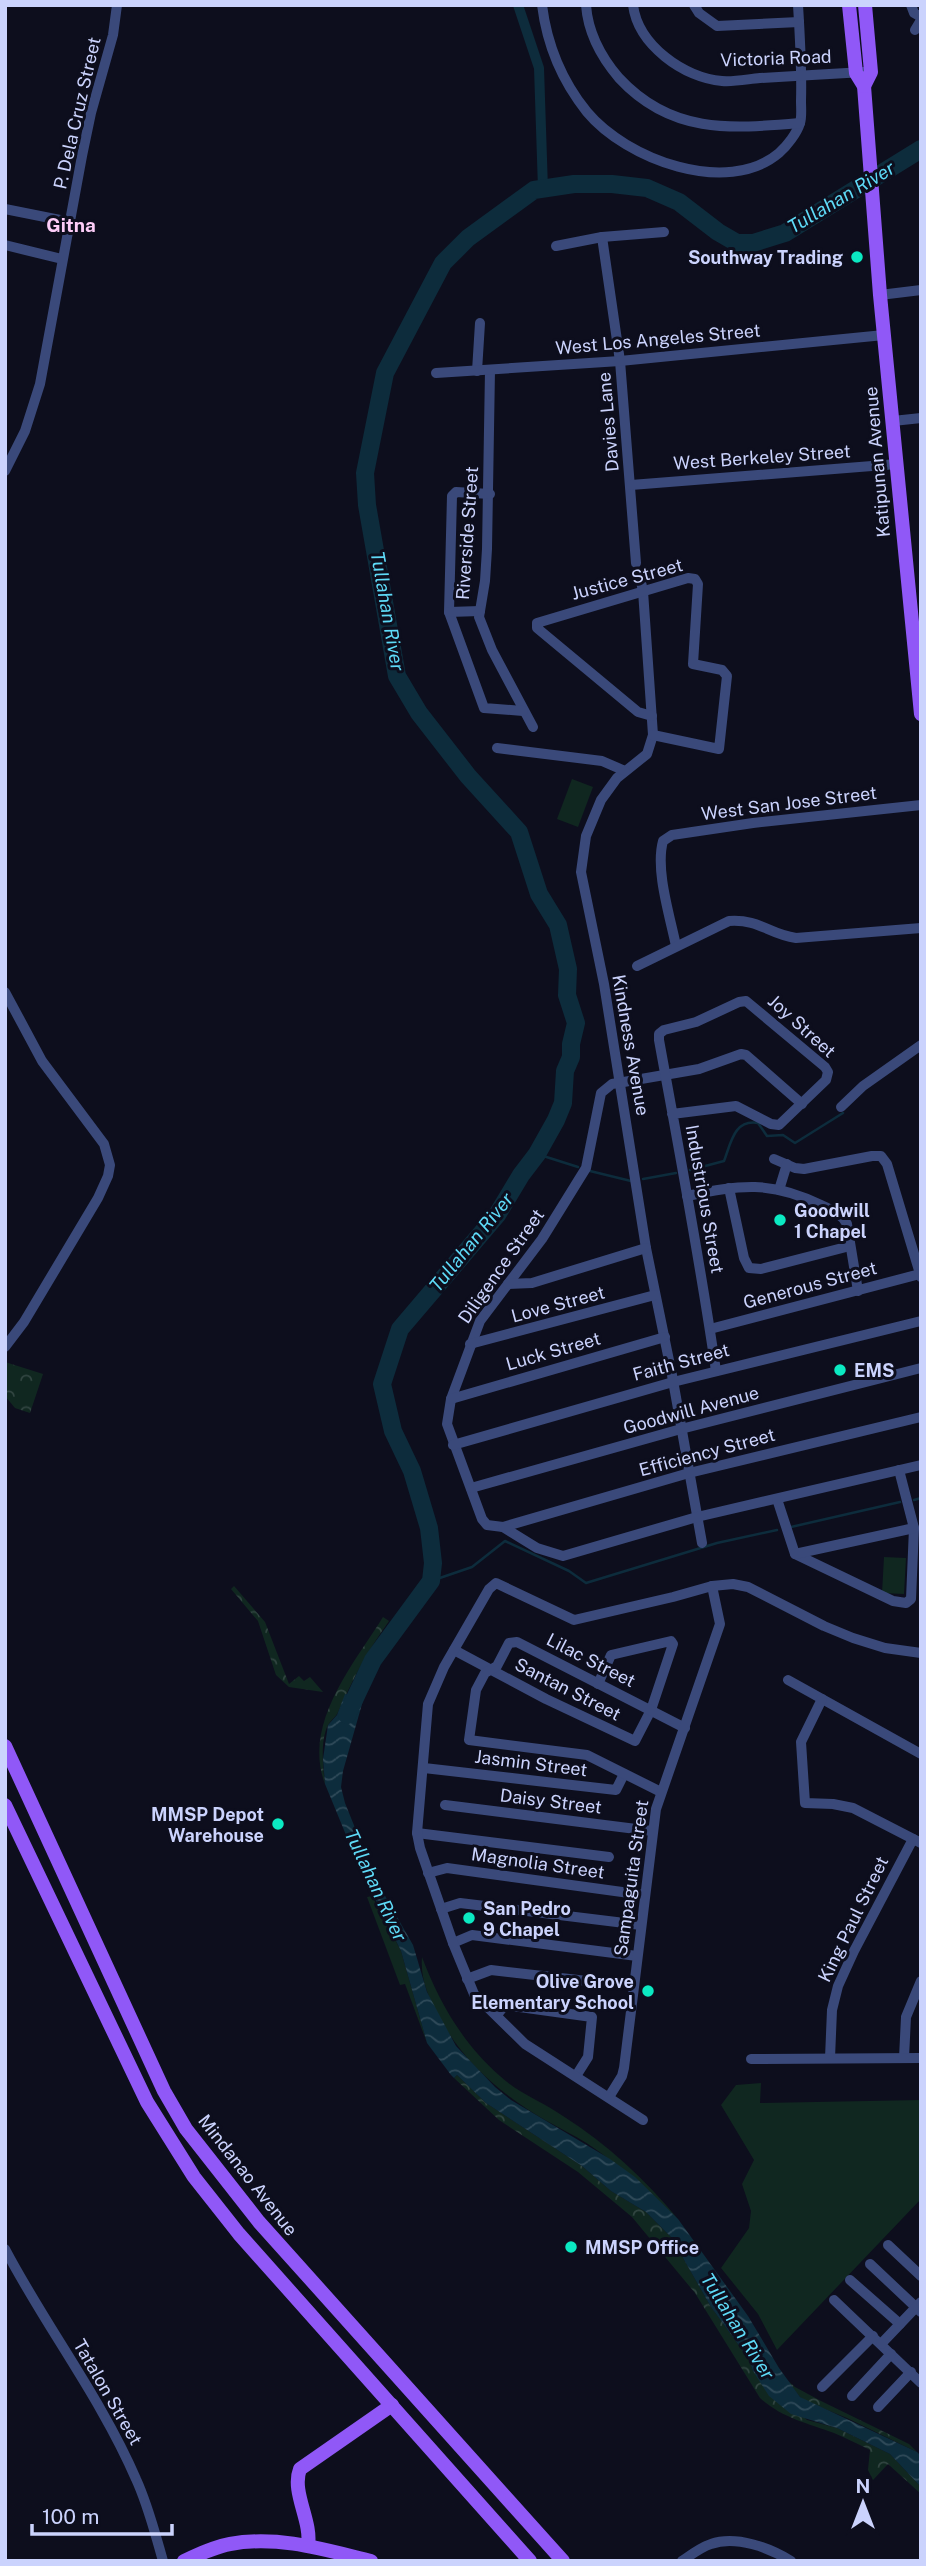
<svg xmlns="http://www.w3.org/2000/svg" width="926" height="2566" viewBox="0 0 926 2566" font-family="'Public Sans',sans-serif">
<style>
.grass{fill:#102720}
.forest{fill:url(#forest-crowns)}
.water{fill:url(#water-waves)}
.lines{fill:none;stroke-linecap:round;stroke-linejoin:round}
.stream{stroke:#0d2c3c;stroke-width:2.5}
.canal{stroke:#0d2c3c;stroke-width:10}
.river{stroke:#0d2c3c;stroke-width:18}
.minor{stroke:#3a497a;stroke-width:10}
.major{stroke:#9058f7;stroke-width:14}
.poi-dot{fill:#0be9c2;stroke:#0d0e1d;stroke-width:2.5}
.labels{text-anchor:middle;dominant-baseline:central;stroke-width:6;stroke-linejoin:round;paint-order:stroke}
.street-label{font-size:18px;fill:#cbd3fd;stroke:#0d0e1d}
.poi-label{font-size:18px;font-weight:bold;fill:#cbd3fd;stroke:#0d0e1d;text-anchor:start}
.water-label{font-size:19px;font-style:italic;fill:#5edaf7;stroke:#0d0e1d}
.neighbourhood-label{font-size:19px;font-weight:bold;fill:#fdcdf8;stroke:#0d0e1d}
</style>
<defs>
<pattern id="forest-crowns" width="20" height="18" patternUnits="userSpaceOnUse" patternTransform="scale(1.75)"><rect width="20" height="18" fill="#102720"/><path d="M2 6a3 3 0 1 1 6 0M12 15a3 3 0 1 1 6 0" fill="none" stroke="#314541"/></pattern>
<pattern id="water-waves" width="16" height="10" patternUnits="userSpaceOnUse" patternTransform="scale(1.75)"><rect width="16" height="10" fill="#0d2c3c"/><path d="M0 5q4-4 8 0t8 0" fill="none" stroke="#2f4a59"/></pattern>
</defs>
<rect width="100%" height="100%" fill="#0d0e1d"/>
<!-- grass -->
<g class="grass">
<path d="M572 779 593 787 578 827 557 819Z"/>
<path d="M884 1557 906 1558 904 1594 882 1593Z"/>
<path d="M372 1896 401 1951 427 2043 405 1984 400 1985 367 1897Z"/>
<path d="M422 1957C439 2002 463 2044 500 2076 518 2093 543 2102 563 2116 607 2144 645 2179 678 2219 649 2192 621 2166 588 2144 574 2135 559 2128 545 2120 501 2094 464 2063 439 2017 429 1998 420 1979 422 1957Z"/>
<path d="M761 2083 760 2103 921 2100V2199L777 2350 758 2314 721 2268 749 2228 751 2211 742 2184 754 2160 721 2105 736 2085Z"/>
</g>
<!-- forest -->
<g class="forest">
<path d="M5 1362 43 1374 30 1413 15 1408 5 1396Z"/>
<path d="M234 1586 265 1622 289 1684 299 1676 304 1681 310 1677 323 1692 289 1687 276 1675 258 1621 231 1589Z"/>
<path d="M383 1617 389 1621C368 1650 353 1679 338 1712 336 1717 331 1720 328 1725 320 1741 323 1767 325 1784 302 1724 354 1664 383 1617Z"/>
<path d="M457 2075 486 2103 582 2166 611 2191 646 2212 671 2237 711 2307 748 2358 753 2371 807 2420 837 2428 890 2454 921 2487V2494L888 2464 873 2480 868 2470 870 2450C858 2444 846 2438 834 2433 807 2423 782 2418 760 2398L695 2293 632 2217 578 2172 499 2120 454 2078Z"/>
<path d="M787 2380 795 2387 821 2401 909 2444 917 2452 847 2418 808 2402 800 2397Z"/>
</g>
<!-- water -->
<path class="water" d="M345 1694 364 1697 343 1771 341 1787 345 1803 376 1880 413 1945 427 1992 456 2046 495 2087 511 2100 610 2159 635 2177 678 2219 748 2316 779 2368 800 2397 917 2452 921 2456V2487L890 2454 837 2428 791 2414 769 2396 753 2371 748 2358 711 2307 671 2237 646 2212 611 2191 582 2166 486 2103 457 2075 454 2078 451 2075 427 2043 401 1951 360 1869 325 1784 323 1759 328 1725 337 1715Z"/>
<g class="lines">
<!-- stream -->
<g class="stream">
<path d="M537 1154 578 1167"/>
<path d="M690 1170 724 1161C731 1143 734 1119 758 1123L767 1136 783 1135 795 1143 843 1113"/>
<path d="M590 1171 631 1181"/>
<path d="M643 1179 676 1173"/>
<path d="M914 1500 921 1498"/>
<path d="M791 1527 900 1502"/>
<path d="M431 1581 472 1567 505 1541 569 1571 586 1583 717 1543 777 1530"/>
</g>
<!-- canal -->
<path class="canal" d="M518 5 539 68 543 189"/>
<!-- river -->
<path class="river" d="M347 1715 373 1660 431 1581 433 1563 429 1528 412 1471 393 1431 382 1384 400 1329 497 1215 521 1175 537 1154 556 1120 563 1103 565 1071 571 1057V1044L576 1023 567 995 568 969 558 925 539 894 519 832 468 776 419 713 397 676 367 505 365 473 385 373 443 263 468 238 534 190 574 184H612L647 188 679 202 718 232 737 243H753L785 233 921 149"/>
<!-- minor -->
<g class="minor">
<path d="M542 5C547 45 562 81 587 112 626 159 727 197 779 153 787 146 797 133 800 123 802 117 801 108 801 101 802 69 800 37 798 5"/>
<path d="M586 5C588 33 601 57 619 78 671 134 729 129 800 123"/>
<path d="M633 5C638 45 684 78 722 81 735 82 748 79 760 78 795 76 829 74 864 72"/>
<path d="M694 5 699 13 717 26 799 22"/>
<path d="M911 5 914 13 921 17"/>
<path d="M915 30 921 20"/>
<path d="M5 209 70 222"/>
<path d="M602 237 620 361 636 563"/>
<path d="M5 245 62 259"/>
<path d="M556 246 602 237 664 232"/>
<path d="M880 295 921 290"/>
<path d="M490 370 487 549 485 581 479 617 492 650 533 727"/>
<path d="M477 371 480 323"/>
<path d="M436 373 620 361 884 335"/>
<path d="M893 421 921 418"/>
<path d="M5 471 25 431 40 384 82 156 91 113 113 35 117 5"/>
<path d="M631 485 897 464"/>
<path d="M490 494 456 492 452 496 449 612 484 708 523 711"/>
<path d="M639 573 643 591 653 735 647 754 617 778 601 800 586 836 581 872 604 984 646 1248 672 1375 702 1543"/>
<path d="M449 612 480 611"/>
<path d="M652 716 638 712 537 628V623L688 578 695 579 698 584 693 664 722 670 727 676 719 749 653 735"/>
<path d="M497 748 602 761 625 771"/>
<path d="M676 946C670 916 655 870 663 841L672 835 753 823 921 805"/>
<path d="M637 966 729 921C760 919 768 934 796 938L921 928"/>
<path d="M5 992 42 1061 104 1144 110 1165 108 1176 98 1198 24 1322 5 1347"/>
<path d="M802 1104 746 1055 741 1054 699 1069 612 1084 601 1093 586 1168 542 1239 480 1321 451 1399 447 1424 482 1519 487 1525 503 1527 537 1548 563 1556 697 1517 921 1465"/>
<path d="M841 1107 863 1086 921 1045"/>
<path d="M672 1114 736 1106 771 1124 779 1125 826 1080 828 1072 825 1067 746 1001 739 1002 696 1022 664 1030 659 1034V1040C679 1150 700 1260 716 1371"/>
<path d="M774 1159 795 1168 804 1169 872 1156H881L887 1164 921 1277"/>
<path d="M729 1188 744 1258 749 1268 761 1269 850 1246"/>
<path d="M779 1190 787 1164"/>
<path d="M687 1196C740 1185 770 1180 821 1205 831 1210 841 1213 847 1224L858 1291"/>
<path d="M508 1284 532 1283 646 1248"/>
<path d="M710 1329 920 1274"/>
<path d="M470 1344 655 1295"/>
<path d="M451 1399 665 1337"/>
<path d="M453 1445 673 1382 921 1321"/>
<path d="M471 1488 681 1429 921 1368"/>
<path d="M777 1499 795 1554 893 1601 906 1603 911 1599 914 1528 899 1470"/>
<path d="M503 1527 689 1473 921 1417"/>
<path d="M795 1554 914 1528"/>
<path d="M454 1650 546 1699 635 1741 651 1710 673 1644 671 1641 611 1655 598 1684"/>
<path d="M788 1680 921 1754"/>
<path d="M822 1699 801 1742 805 1803 833 1804 853 1808 921 1843"/>
<path d="M424 1768 616 1790 624 1774"/>
<path d="M661 1792 587 1755 469 1740 476 1690 485 1673 497 1666 509 1643 517 1642 685 1728"/>
<path d="M445 1805 652 1831"/>
<path d="M417 1833 609 1857"/>
<path d="M428 1873 447 1868 644 1895"/>
<path d="M441 1909 460 1903 641 1925"/>
<path d="M453 1943 472 1935 637 1956"/>
<path d="M467 1979 491 1970 596 1982"/>
<path d="M497 2015 505 2005 592 2017 588 2057 576 2076"/>
<path d="M830 2058 832 2010 838 1986 854 1951 913 1839"/>
<path d="M904 2058 906 2017 921 1981"/>
<path d="M751 2059 921 2058"/>
<path d="M609 2097 622 2076 624 2068 656 1809 720 1624 712 1586"/>
<path d="M643 2120 525 2044 474 1994 453 1943 420 1848 417 1833 428 1704 444 1667 489 1589 496 1583 574 1620 673 1597 712 1586 733 1584 748 1587 824 1626 853 1638 885 1648 921 1653"/>
<path d="M888 2245 921 2276"/>
<path d="M5 2249C46 2327 101 2398 136 2479 148 2505 155 2533 163 2561"/>
<path d="M870 2264 921 2312"/>
<path d="M850 2280 900 2324"/>
<path d="M834 2300 921 2383"/>
<path d="M881 2344 921 2302"/>
<path d="M822 2387 873 2336"/>
<path d="M852 2396 891 2354"/>
<path d="M878 2407 911 2372"/>
<path d="M682 2561C691 2555 701 2547 711 2544 736 2535 770 2548 791 2561"/>
</g>
<!-- major -->
<g class="major">
<path d="M849 5 856 73 864 86 880 295 921 714"/>
<path d="M864 86 871 72 865 5"/>
<path d="M5 1746 164 2091 186 2129 259 2222 563 2561"/>
<path d="M5 1805 147 2102 194 2177 239 2234 530 2561"/>
<path d="M308 2545C312 2521 291 2492 300 2469L392 2405"/>
<path d="M184 2561C199 2554 214 2547 230 2544 278 2535 326 2550 371 2561"/>
</g>
</g>
<!-- markers -->
<g class="poi-dot">
<circle cx="857" cy="257" r="7"/>
<circle cx="780" cy="1220" r="7"/>
<circle cx="840" cy="1370" r="7"/>
<circle cx="278" cy="1824" r="7"/>
<circle cx="469" cy="1918" r="7"/>
<circle cx="648" cy="1991" r="7"/>
<circle cx="571" cy="2247" r="7"/>
</g>
<g class="labels">
<!-- street labels -->
<g class="street-label">
<text transform="translate(776 58) rotate(-2)">Victoria Road</text>
<text transform="translate(77 113) rotate(-77)">P. Dela Cruz Street</text>
<text transform="translate(658 339) rotate(-5)">West Los Angeles Street</text>
<text transform="translate(608 422) rotate(-95)">Davies Lane</text>
<text transform="translate(762 457) rotate(-4)">West Berkeley Street</text>
<text transform="translate(877 462) rotate(-95)">Katipunan Avenue</text>
<text transform="translate(467 533) rotate(-86)">Riverside Street</text>
<text transform="translate(627 579) rotate(-15)">Justice Street</text>
<text transform="translate(789 803) rotate(-7)">West San Jose Street</text>
<text transform="translate(802 1026) rotate(42)">Joy Street</text>
<text transform="translate(631 1045) rotate(80)">Kindness Avenue</text>
<text transform="translate(705 1199) rotate(80)">Industrious Street</text>
<text transform="translate(501 1266) rotate(-55)">Diligence Street</text>
<text transform="translate(810 1285) rotate(-15)">Generous Street</text>
<text transform="translate(558 1304) rotate(-15)">Love Street</text>
<text transform="translate(553 1351) rotate(-16)">Luck Street</text>
<text transform="translate(681 1362) rotate(-15)">Faith Street</text>
<text transform="translate(691 1410) rotate(-15)">Goodwill Avenue</text>
<text transform="translate(707 1452) rotate(-15)">Efficiency Street</text>
<text transform="translate(591 1660) rotate(27)">Lilac Street</text>
<text transform="translate(568 1689) rotate(27)">Santan Street</text>
<text transform="translate(531 1763) rotate(7)">Jasmin Street</text>
<text transform="translate(551 1801) rotate(7)">Daisy Street</text>
<text transform="translate(538 1863) rotate(8)">Magnolia Street</text>
<text transform="translate(631 1878) rotate(-82)">Sampaguita Street</text>
<text transform="translate(853 1919) rotate(-64)">King Paul Street</text>
<text transform="translate(248 2175) rotate(52)">Mindanao Avenue</text>
<text transform="translate(108 2392) rotate(60)">Tatalon Street</text>
</g>
<!-- poi labels -->
<g class="poi-label">
<text x="843" y="257" text-anchor="end">Southway Trading</text>
<text x="794" y="1210">Goodwill<tspan x="794" dy="21">1 Chapel</tspan></text>
<text x="854" y="1370">EMS</text>
<text x="264" y="1814" text-anchor="end">MMSP Depot<tspan x="264" dy="21">Warehouse</tspan></text>
<text x="483" y="1908">San Pedro<tspan x="483" dy="21">9 Chapel</tspan></text>
<text x="634" y="1981" text-anchor="end">Olive Grove<tspan x="634" dy="21">Elementary School</tspan></text>
<text x="585" y="2247">MMSP Office</text>
</g>
<!-- water labels -->
<g class="water-label">
<text transform="translate(841 197) rotate(-31)">Tullahan River</text>
<text transform="translate(388 611) rotate(80)">Tullahan River</text>
<text transform="translate(471 1242) rotate(-51)">Tullahan River</text>
<text transform="translate(376 1885) rotate(65)">Tullahan River</text>
<text transform="translate(738 2326) rotate(58)">Tullahan River</text>
</g>
<!-- neighbourhood labels -->
<g class="neighbourhood-label">
<text x="71" y="225">Gitna</text>
</g>
</g>
<!-- border -->
<rect width="926" height="2566" fill="none" stroke="#cbd3fd" stroke-width="14"/>
<!-- north arrow -->
<g transform="translate(863 2503)" stroke="#0d0e1d" stroke-width="5" paint-order="stroke">
<path d="M0-5L12 26L0 18L-12 26Z" fill="#cbd3fd"/>
<text y="-10" font-size="19" font-weight="bold" text-anchor="middle" fill="#cbd3fd">N</text>
</g>
<!-- scale -->
<path d="M32 2524v10h140v-10" fill="none" stroke="#cbd3fd" stroke-width="3.5"/>
<text x="42" y="2524" font-size="21" fill="#cbd3fd" stroke="#0d0e1d" stroke-width="5" paint-order="stroke">100 m</text>
</svg>
